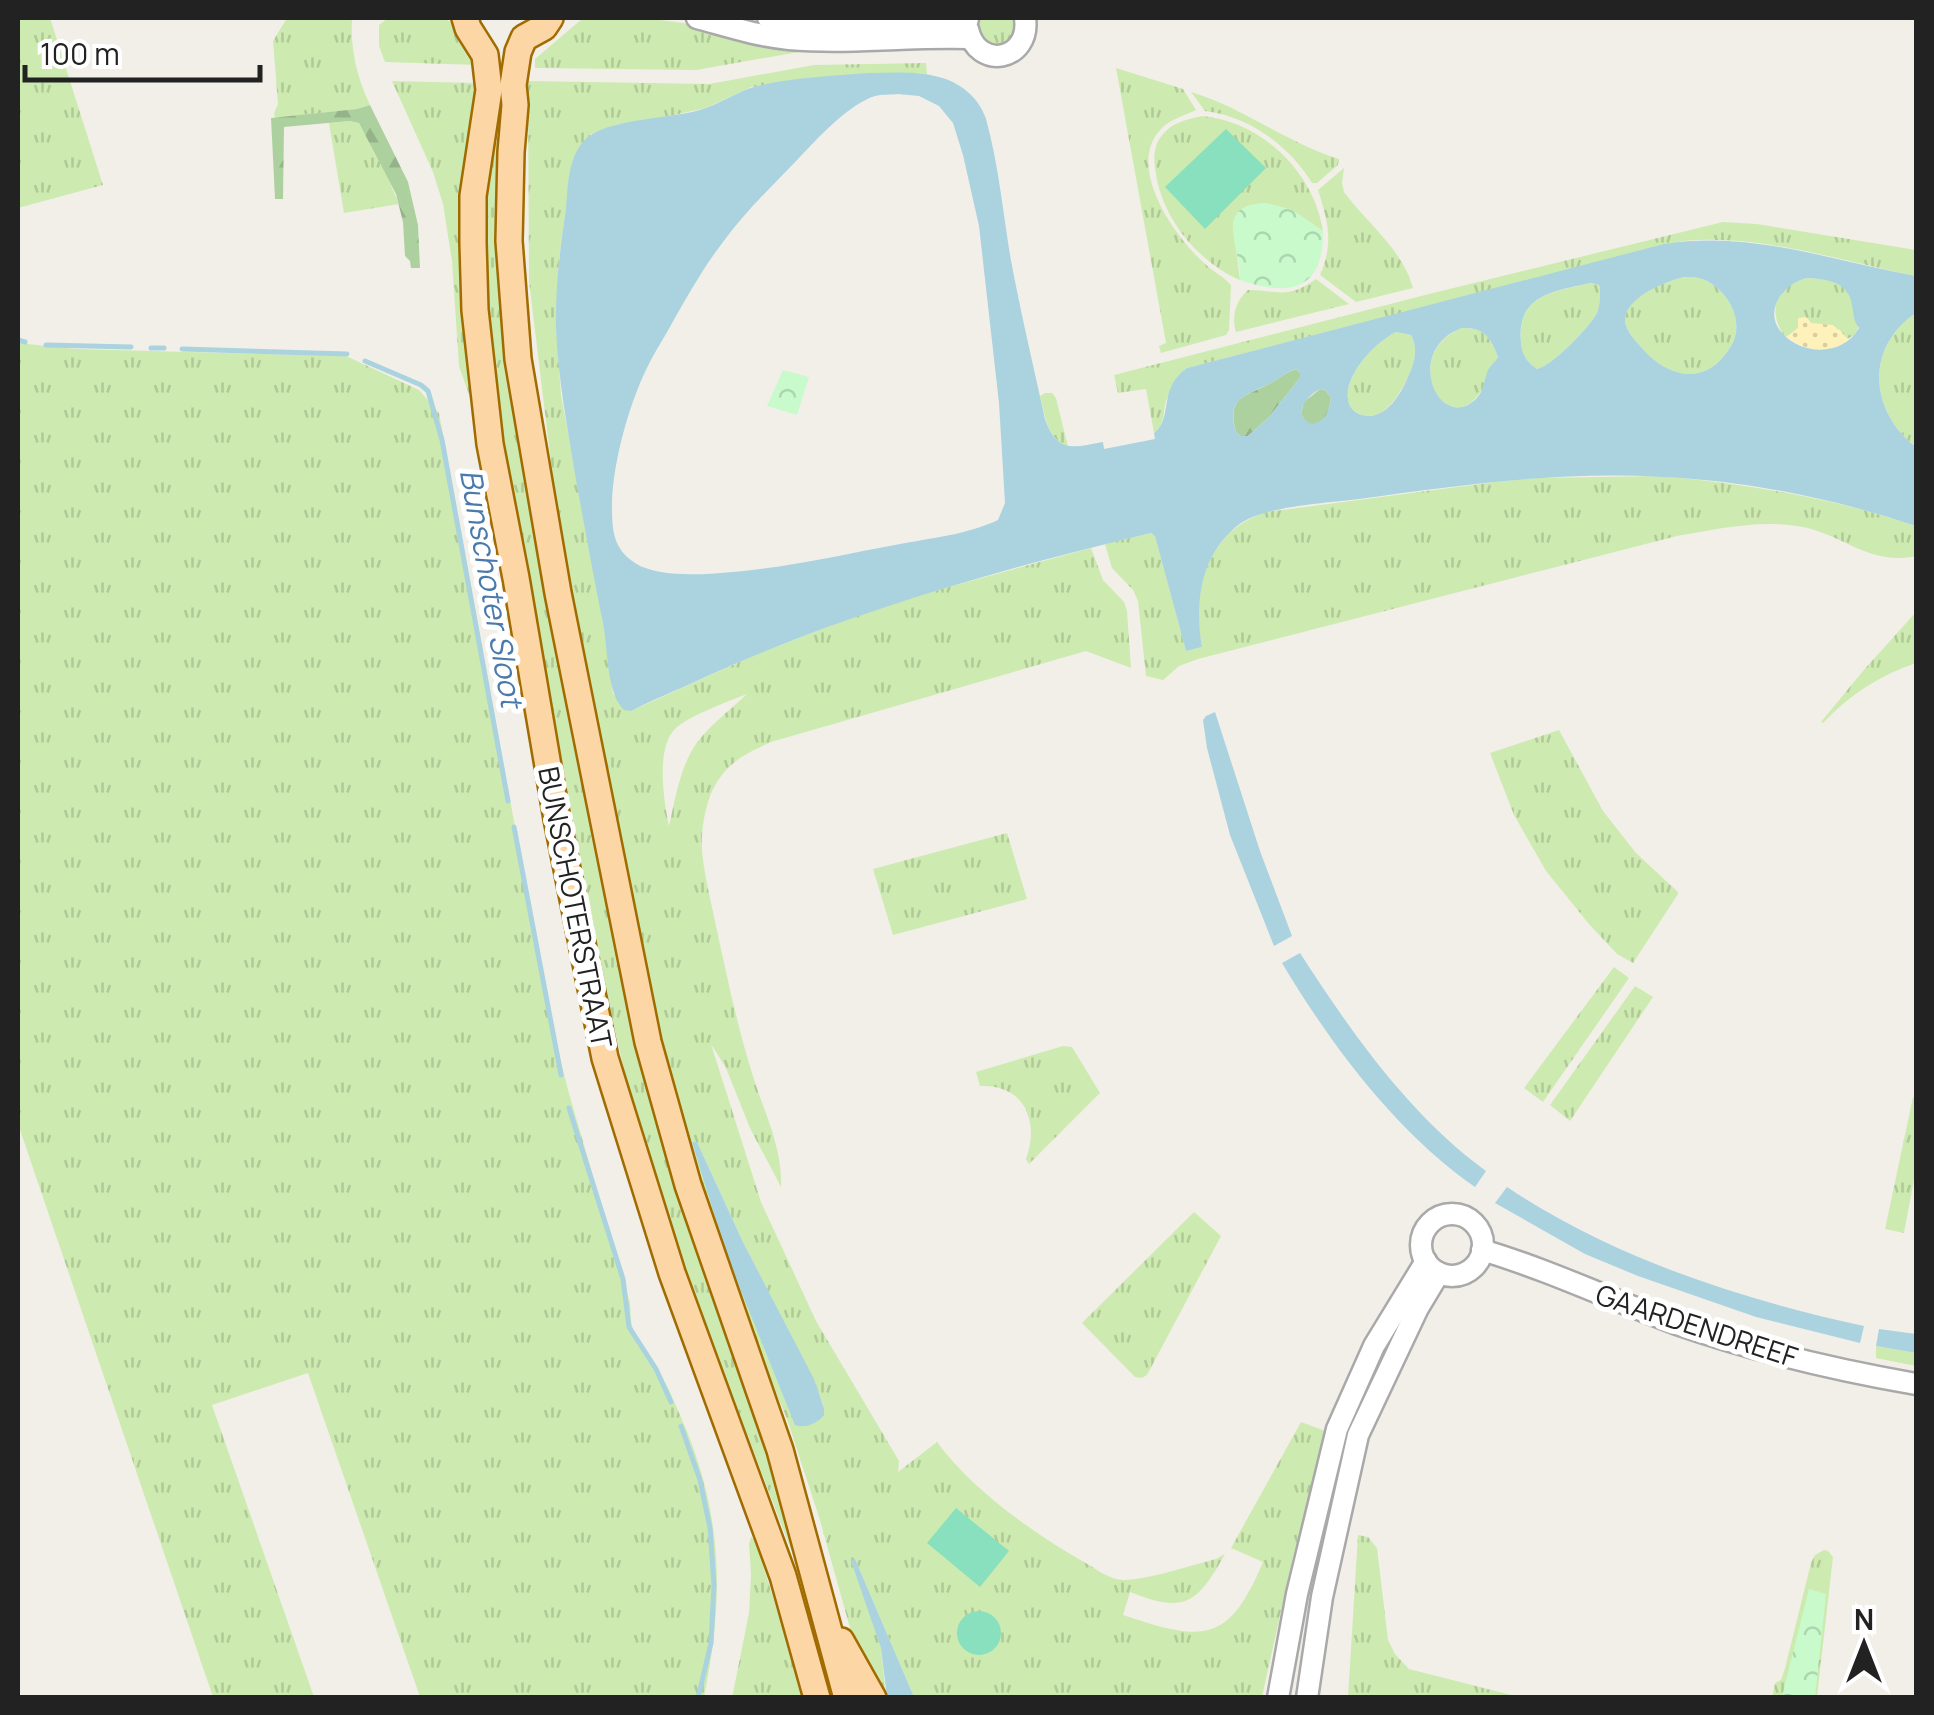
<svg xmlns="http://www.w3.org/2000/svg" width="1934" height="1715" viewBox="0 0 1934 1715" font-family="Manrope,sans-serif">
<style>
.grass{fill:url(#grass-tufts);fill-rule:evenodd}
.forest{fill:url(#forest-firs)}
.sand{fill:url(#sand-dots)}
.park{fill:url(#park-crowns)}
.pitch{fill:#88e0be}
.water{fill:#aad3df;fill-rule:evenodd}
.lines{fill:none;stroke-linecap:round;stroke-linejoin:round}
.stream{stroke:#aad3df;stroke-width:5}
.tertiary-casing{stroke:#a9a9a9;stroke-width:25}
.primary-casing{stroke:#a06b00;stroke-width:30}
.tertiary{stroke:#fff;stroke-width:20}
.primary{stroke:#fcd6a4;stroke-width:25}
.labels{text-anchor:middle;dominant-baseline:central;stroke-width:10;stroke-linejoin:round;paint-order:stroke}
.street-label{font-size:28px;fill:#222;stroke:#fff}
.water-label{font-size:30px;font-style:italic;fill:#4a7aab;stroke:#fff}
</style>
<defs>
<pattern id="grass-tufts" width="24" height="20" patternUnits="userSpaceOnUse" patternTransform="scale(2.5)"><rect width="24" height="20" fill="#cdebb0"/><path d="M3 7l-1-3M5 7V3M7 7l1-3M15 17l-1-3M17 17v-4M19 17l1-3" fill="none" stroke="#b0c997"/></pattern>
<pattern id="forest-firs" width="22" height="20" patternUnits="userSpaceOnUse" patternTransform="scale(2.5)"><rect width="22" height="20" fill="#add19e"/><path d="M5 1l3.5 6h-7zM16 11l3.5 6h-7z" fill="#95b388"/></pattern>
<pattern id="sand-dots" width="8" height="8" patternUnits="userSpaceOnUse" patternTransform="scale(2.5)"><rect width="8" height="8" fill="#fff1ba"/><path d="M2 2h.1M6 6h.1" fill="none" stroke="#dacea0" stroke-width="1.8" stroke-linecap="round"/></pattern>
<pattern id="park-crowns" width="20" height="18" patternUnits="userSpaceOnUse" patternTransform="scale(2.5)"><rect width="20" height="18" fill="#c8facc"/><path d="M2 6a3 3 0 1 1 6 0M12 15a3 3 0 1 1 6 0" fill="none" stroke="#acd6af"/></pattern>
</defs>
<rect width="100%" height="100%" fill="#f2efe9"/>
<!-- grass -->
<g class="grass">
<path d="M18 18H50L103 185 18 208Z"/>
<path d="M287 18H352C350 48 357 78 370 105L357 109 275 118 274 113 278 104 273 41Z"/>
<path d="M388 18 446 19 455 25 477 65 385 62 379 46V25Z"/>
<path d="M583 18H645L683 23 816 49 696 70 535 68V59Z"/>
<path d="M981 18H1013C1024 54 971 55 981 18Z"/>
<path d="M926 63 927 74 906 73 751 87 706 108 656 119 616 125 591 134 572 163 559 259 556 325 561 395 607 642 613 694 631 711 755 655 869 611 909 598 1091 548 1103 580 1124 602 1127 611 1131 668 1086 651 771 742C742 755 723 765 710 796 704 813 701 832 702 850 704 875 711 901 716 926 727 976 737 1026 753 1076 764 1112 783 1149 781 1187L750 1128 726 1068 711 1044 761 1202 816 1321 899 1461 898 1472 937 1442C973 1491 1036 1535 1089 1565 1099 1571 1111 1580 1124 1580 1147 1580 1192 1565 1216 1559L1225 1554C1197 1604 1185 1614 1130 1592L1123 1615C1201 1641 1228 1646 1263 1562L1231 1548 1301 1422 1328 1432 1294 1552 1262 1697H914L855 1559 881 1648 886 1697 865 1669 857 1653 819 1517 787 1419 745 1318 664 1085 569 590 553 479 529 281 528 81 709 84 814 65ZM747 694C730 710 710 725 696 744 680 767 675 800 669 826 664 802 655 747 676 728 689 716 729 701 747 694ZM693 1142H697L743 1242 814 1380 824 1407V1415L727 1256Z"/>
<path d="M1116 68 1183 89 1196 110C1187 115 1172 118 1162 128 1125 164 1172 233 1201 260 1210 270 1222 275 1231 285L1229 330 1226 335 1161 353 1159 346 1166 343Z"/>
<path d="M392 81 476 83 472 133 474 409 459 366 452 261 443 204 433 172Z"/>
<path d="M1191 92C1242 107 1287 143 1339 159L1338 165 1317 183H1312C1289 146 1249 116 1205 111Z"/>
<path d="M1202 116C1261 121 1314 172 1323 231L1292 210 1265 203 1233 225 1240 280C1199 263 1162 218 1156 174 1153 157 1153 143 1166 131 1176 121 1189 119 1202 116Z"/>
<path d="M350 121 359 123 388 178 399 204 344 213 329 123Z"/>
<path d="M491 142 502 143 500 192 604 889 632 1034 674 1189 741 1374 765 1447 793 1555 678 1254 652 1174 626 1078 605 987 514 511 496 380 488 336 484 245 486 184Z"/>
<path d="M1344 168 1342 183 1344 192C1367 223 1403 250 1413 288L1356 302 1320 275C1334 243 1328 222 1318 190Z"/>
<path d="M1723 222 1757 224 1916 250V276C1840 261 1762 234 1683 241L1187 368C1181 377 1173 386 1168 396 1161 410 1168 422 1154 433L1146 389 1118 393 1114 375 1433 293Z"/>
<path d="M1684 277C1692 277 1699 277 1707 281 1730 293 1745 323 1731 346 1707 387 1668 379 1641 347 1635 340 1626 331 1625 321 1623 298 1666 281 1684 277Z"/>
<path d="M1807 278C1825 279 1847 281 1852 301 1855 312 1853 318 1858 327L1857 334 1847 339 1840 330 1811 324 1808 319C1799 325 1795 334 1785 337 1766 310 1776 285 1807 278Z"/>
<path d="M1316 279 1349 304 1236 332C1231 317 1236 300 1248 290 1279 290 1286 300 1316 279Z"/>
<path d="M1591 283 1599 285 1600 288C1600 296 1600 306 1597 313 1590 327 1552 366 1537 369 1527 362 1522 355 1521 343 1517 294 1553 292 1591 283Z"/>
<path d="M1916 313V447C1869 411 1865 347 1916 313Z"/>
<path d="M1462 328C1484 327 1491 338 1498 357 1489 370 1486 388 1475 399 1441 433 1401 353 1462 328Z"/>
<path d="M1396 332 1411 335C1419 349 1414 365 1407 379 1399 395 1384 421 1362 415 1358 413 1352 410 1350 406 1338 380 1375 342 1396 332Z"/>
<path d="M18 343 76 349 346 356 419 390 439 413 550 1017 568 1090 630 1303C631 1310 630 1319 632 1326 639 1351 660 1369 670 1392 679 1413 689 1434 696 1456 724 1539 721 1613 704 1697H420L308 1373 212 1405 314 1697H213L18 1124Z"/>
<path d="M1045 393H1052L1056 398 1068 447C1047 439 1045 415 1040 396Z"/>
<path d="M1660 476C1748 484 1833 498 1916 526V556C1871 566 1845 536 1803 527 1761 519 1718 529 1677 536L1198 659 1179 666 1163 680 1146 676 1138 601 1133 590 1112 568 1105 544 1151 533 1155 535 1186 651 1202 647C1191 591 1207 530 1267 512L1495 482 1537 478Z"/>
<path d="M1916 612V663C1880 675 1849 695 1823 723L1821 722 1863 671Z"/>
<path d="M1559 730 1603 811 1636 853 1678 892V894L1633 963 1617 954 1589 924 1546 871 1514 815 1490 753Z"/>
<path d="M1007 833 1027 899 893 935 873 869Z"/>
<path d="M1614 967 1629 978 1543 1102 1524 1088Z"/>
<path d="M1635 986 1653 997 1570 1121 1550 1105Z"/>
<path d="M1063 1046 1072 1047 1100 1093 1029 1164 1026 1159C1040 1121 1024 1084 980 1086L976 1072Z"/>
<path d="M1913 1097H1916V1169L1904 1233 1885 1229Z"/>
<path d="M1194 1212 1221 1236 1147 1375 1142 1378 1135 1377 1082 1323Z"/>
<path d="M1876 1346 1916 1353V1366L1876 1358Z"/>
<path d="M1358 1535 1368 1537 1377 1548 1388 1640 1395 1654 1409 1669 1519 1697H1348Z"/>
<path d="M751 1537 755 1540 778 1613 803 1680 806 1697 732 1698 749 1613 751 1574 749 1544Z"/>
<path d="M1824 1550 1828 1551 1833 1557 1817 1697 1772 1698 1775 1683 1781 1680 1785 1668 1811 1563 1815 1555Z"/>
</g>
<!-- forest -->
<g class="forest">
<path d="M370 105 408 182 418 225 420 268H411L410 261 405 256 403 222 396 194 359 123 350 121 284 127 283 199H275L271 118 357 109Z"/>
<path d="M1296 369 1300 373V378L1269 417 1248 436H1240L1236 432C1225 393 1251 396 1274 381 1282 376 1287 372 1296 369Z"/>
<path d="M1320 389 1325 390 1331 398C1329 411 1326 422 1312 425L1306 422 1301 414 1304 402Z"/>
</g>
<!-- sand -->
<path class="sand" d="M1806 317 1811 323 1833 325 1849 340C1828 357 1806 350 1786 337L1798 328V318Z"/>
<!-- park -->
<g class="park">
<path d="M1265 203 1292 210 1323 231C1324 291 1289 297 1240 280 1242 248 1211 205 1265 203Z"/>
<path d="M783 370 809 377 797 415 767 406Z"/>
<path d="M1809 1589 1826 1594 1815 1697H1782Z"/>
</g>
<!-- pitch -->
<g class="pitch">
<path d="M1226 129 1266 168 1205 229 1165 187Z"/>
<path d="M956 1508 1009 1551 980 1587 927 1543Z"/>
<circle cx="979" cy="1633" r="22"/>
</g>
<!-- water -->
<g class="water">
<path d="M868 73C903 73 942 68 970 94 977 100 983 110 986 119 998 162 1003 211 1010 255 1020 310 1033 364 1045 419 1057 453 1072 448 1103 442L1104 449 1155 439 1154 433C1174 418 1157 389 1187 368L1664 244C1750 230 1833 261 1916 276V313C1865 347 1869 411 1916 447V526C1835 499 1749 481 1663 477 1561 471 1460 485 1359 499 1328 503 1266 506 1241 523 1201 552 1194 602 1202 647L1186 651 1155 536 1151 533C997 570 845 613 701 679 678 690 654 699 631 711L624 710C606 693 608 647 603 623 593 575 585 528 576 480 568 430 558 380 556 329 555 289 560 248 566 208 568 186 568 159 583 142 604 117 673 120 706 108 725 101 741 89 762 85 797 77 833 76 868 73ZM898 94 919 96 939 106 953 123 963 155 979 226 999 403 1005 503 998 520C966 535 930 538 895 545 856 552 816 561 776 567 741 571 665 583 635 563 612 548 612 528 612 503 613 460 631 396 652 358 658 347 665 336 671 325 687 297 703 268 723 242 745 212 773 185 799 158 818 138 849 104 875 96 882 94 891 95 898 94ZM1684 277C1692 277 1699 277 1707 281 1730 293 1745 323 1731 346 1707 387 1668 379 1641 347 1635 340 1626 331 1625 321 1624 298 1666 281 1684 277ZM1807 278C1827 279 1849 282 1852 305 1854 315 1853 320 1859 328 1844 356 1802 356 1782 333 1762 310 1784 283 1807 278ZM1591 283 1599 285 1600 288C1600 296 1600 306 1597 313 1590 327 1552 366 1537 369 1527 362 1522 355 1521 343 1516 294 1555 291 1591 283ZM1462 328C1484 327 1491 338 1498 357 1495 362 1491 365 1488 370 1484 380 1484 391 1476 399 1439 434 1402 350 1462 328ZM1396 332 1411 335C1419 349 1414 365 1407 379 1400 396 1384 421 1362 415 1358 414 1352 410 1350 406 1338 380 1375 342 1396 332ZM1296 369 1300 373V378L1269 417 1248 436H1240L1236 432C1226 399 1244 396 1267 385 1278 380 1285 372 1296 369ZM1320 389 1325 390 1331 398C1329 411 1326 422 1312 424 1291 416 1306 396 1320 389Z"/>
<path d="M1215 712 1260 851 1292 936 1274 946 1230 835 1207 748 1203 720 1206 716Z"/>
<path d="M1300 953C1351 1032 1409 1115 1486 1171L1475 1187C1396 1132 1331 1045 1282 963Z"/>
<path d="M692 1142H697L743 1242 814 1379 824 1408V1415C818 1423 805 1429 795 1425L727 1256Z"/>
<path d="M1507 1187C1613 1258 1740 1299 1864 1326L1860 1343 1756 1317 1638 1276 1585 1254 1495 1203Z"/>
<path d="M1879 1329 1916 1334V1353L1876 1346Z"/>
<path d="M855 1559 914 1697H887L881 1648 851 1561Z"/>
</g>
<g class="lines">
<!-- stream -->
<g class="stream">
<path d="M18 340 25 342"/>
<path d="M46 345 131 347"/>
<path d="M151 348H164"/>
<path d="M182 349 347 354"/>
<path d="M365 361 421 385 428 391 442 440 508 801"/>
<path d="M514 827 561 1075"/>
<path d="M569 1108 623 1279 629 1327 656 1369 671 1402"/>
<path d="M681 1426 700 1480 710 1528 714 1585 711 1643 698 1698"/>
</g>
<!-- tertiary casing -->
<g class="tertiary-casing">
<g id="tertiary">
<path d="M697 18C727 26 757 36 789 39 849 44 909 36 970 38"/>
<path d="M768 18 823 25 968 19"/>
<path d="M968 29C977 71 1031 61 1025 18"/>
<circle cx="1452" cy="1245" r="31"/>
<path d="M1482 1250C1549 1270 1612 1300 1677 1324 1755 1351 1835 1370 1916 1384"/>
<path d="M1278 1698 1297 1594 1337 1429 1374 1346 1426 1261"/>
<path d="M1307 1698 1322 1597 1358 1435 1418 1308 1439 1273"/>
</g>
</g>
<!-- primary casing -->
<g class="primary-casing">
<g id="primary">
<path d="M465 18 468 28 485 55 489 90 473 196V243L475 310 490 444 516 578 557 819 605 1058 672 1273 783 1576 817 1698"/>
<path d="M550 18 544 27 524 38 518 52 513 85 515 105 511 152 509 241 518 359 558 593 648 1042 688 1185 780 1450 847 1698"/>
<path d="M841 1641 873 1698"/>
</g>
</g>
<!-- tertiary -->
<use href="#tertiary" class="tertiary"/>
<!-- primary -->
<use href="#primary" class="primary"/>
</g>
<g class="labels">
<!-- street labels -->
<g class="street-label">
<text transform="translate(576 907) rotate(79)">BUNSCHOTERSTRAAT</text>
<text transform="translate(1697 1325) rotate(18)">GAARDENDREEF</text>
</g>
<!-- water labels -->
<g class="water-label">
<text transform="translate(492 588) rotate(80)">Bunschoter Sloot</text>
</g>
</g>
<!-- border -->
<rect width="1934" height="1715" fill="none" stroke="#222222" stroke-width="40"/>
<!-- north arrow -->
<g transform="translate(1864 1645)" stroke="#ffffff" stroke-width="8" paint-order="stroke">
<path d="M0-8L18 38L0 25L-18 38Z" fill="#222222"/>
<text y="-15" font-size="28" font-weight="bold" text-anchor="middle" fill="#222222">N</text>
</g>
<!-- scale -->
<path d="M25 65v15h235v-15" fill="none" stroke="#222222" stroke-width="5"/>
<text x="40" y="65" font-size="30" fill="#222222" stroke="#ffffff" stroke-width="8" paint-order="stroke">100 m</text>
</svg>
